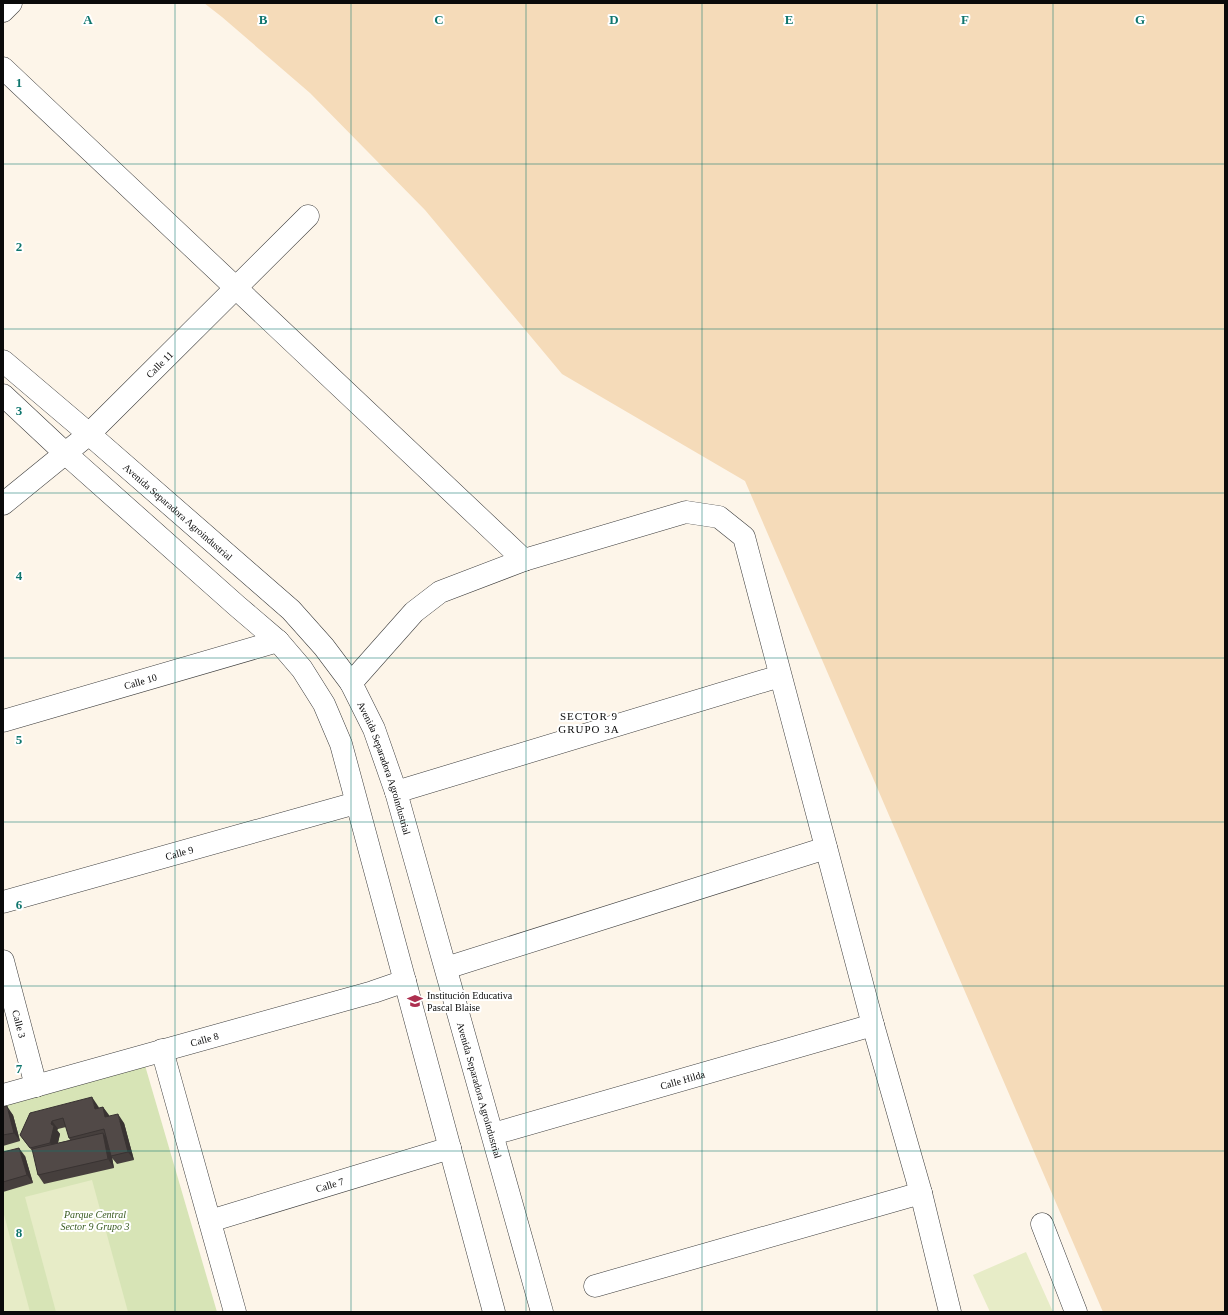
<svg xmlns="http://www.w3.org/2000/svg" width="1228" height="1315" viewBox="0 0 1228 1315" font-family="Georgia,serif">
<style>
.green{fill:#d7e4b6}
.sand{fill:#f5dbb9}
.pitch{fill:#e7ecc7}
.lines{fill:none;stroke-linecap:round;stroke-linejoin:round}
.minor-casing{stroke:#3d3d3d;stroke-width:23}
.minor{stroke:#fff;stroke-width:22}
.wall{fill:#463f3d;fill-rule:evenodd}
.shaded-wall{fill:#393332}
.building{fill:#514947;stroke:#393332}
.grid{fill:none;stroke:#0f766e;stroke-width:1;stroke-opacity:0.55}
.labels{text-anchor:middle;dominant-baseline:central;stroke-width:4;stroke-linejoin:round;paint-order:stroke}
.street-label{font-size:10px;fill:#0a0a0a;stroke:#fff}
.poi-label{font-size:10px;fill:#0a0a0a;stroke:#fff;text-anchor:start}
.park-label{font-size:10px;font-style:italic;fill:#395b21;stroke:#fff}
.neighbourhood-label{font-size:11px;letter-spacing:1px;fill:#0a0a0a;stroke:#fff}
.grid-label{font-size:13px;text-anchor:middle;font-weight:bold;fill:#0f766e;stroke:#fff;stroke-width:4;stroke-linejoin:round;paint-order:stroke}
</style>
<rect width="100%" height="100%" fill="#fdf5e9"/>
<!-- green -->
<path class="green" d="M144 1062 217 1312H3V1102Z"/>
<!-- sand -->
<path class="sand" d="M204 3H1225V1312H1103L745 481 562 374 425 210 310 93 222 17Z"/>
<!-- pitch -->
<g class="pitch">
<path d="M92 1180 128 1312H56L25 1197Z"/>
<path d="M3 1211 30 1312H3Z"/>
<path d="M1026 1252 1053 1312H990L973 1275Z"/>
</g>
<g class="lines">
<!-- minor casing -->
<g class="minor-casing">
<g id="minor">
<path d="M3 11 11 3"/>
<path d="M3 68 524 560"/>
<path id="s1" d="M3 361 89 434 291 610 324 647 351 683 374 729 396 792 542 1312"/>
<path d="M3 395 65 453 237 606 278 641 302 669 324 704 341 744 494 1312"/>
<path id="s2" d="M3 504 89 434 308 216"/>
<path d="M351 683 414 612 440 592 524 560 686 512 719 517 744 537 873 1025 921 1193 950 1312"/>
<path id="s3" d="M3 721 278 641"/>
<path d="M396 792 780 676"/>
<path id="s4" d="M3 902 356 803"/>
<path id="s5" d="M3 961 36 1086"/>
<path d="M446 968 826 848"/>
<path d="M162 1050 235 1312"/>
<path id="s6" d="M3 1095 373 992 405 981"/>
<path id="s7" d="M493 1134 873 1025"/>
<path id="s8" d="M210 1221 450 1148"/>
<path d="M1042 1224 1076 1312"/>
<path d="M595 1286 921 1193"/>
</g>
</g>
<!-- minor -->
<use href="#minor" class="minor"/>
</g>
<!-- wall -->
<g class="wall">
<path d="M98 1106 99 1108 103 1107 109 1116 124 1123 134 1160 117 1164 112 1158 114 1168 44 1184 38 1175 33 1152 20 1135 30 1113ZM66 1127 69 1138 70 1140 58 1143 60 1134 57 1130 58 1129Z"/>
<path d="M3 1107 13 1115 20 1141 3 1146Z"/>
<path d="M3 1152 25 1156 33 1183 3 1192Z"/>
</g>
<!-- shaded-wall -->
<g class="shaded-wall">
<path d="M92 1097 98 1106 101 1117 95 1109Z"/>
<path d="M7 1106 13 1115 20 1141 14 1133Z"/>
<path d="M103 1107 109 1115 111 1126 105 1117Z"/>
<path d="M118 1114 124 1123 134 1160 128 1152Z"/>
<path d="M52 1121 58 1129 57 1130 60 1134 56 1151 50 1143 51 1124Z"/>
<path d="M103 1133 109 1141 111 1156 112 1157 114 1168 108 1159Z"/>
<path d="M19 1148 25 1156 33 1183 27 1175Z"/>
</g>
<!-- building -->
<g class="building">
<path d="M92 1097 95 1109 103 1107 105 1117 118 1114 128 1152 111 1156 104 1129 69 1138 63 1118 52 1121 51 1124 54 1126 50 1143 30 1148 20 1135 30 1113Z"/>
<path d="M7 1106 14 1133 3 1135V1107Z"/>
<path d="M103 1133 108 1159 38 1175 32 1149Z"/>
<path d="M19 1148 27 1175 3 1182V1152Z"/>
</g>
<!-- grid -->
<path class="grid" d="M175 3V1312M351 3V1312M526 3V1312M702 3V1312M877 3V1312M1053 3V1312M3 164H1225M3 329H1225M3 493H1225M3 658H1225M3 822H1225M3 986H1225M3 1151H1225"/>
<!-- icons -->
<defs>
<g id="school-bare" transform="scale(1.2)"><path d="M0-5L7-2L0 1L-7-2ZM-4 1L0 2.5L4 1V4Q0 6-4 4Z" fill="#ad2f4f" stroke="#fff" stroke-width="2.5" paint-order="stroke"/></g>
</defs>
<g fill-rule="evenodd">
<use href="#school-bare" x="415" y="1001"/>
</g>
<g class="labels">
<!-- street labels -->
<g class="street-label">
<text stroke="none"><textPath href="#s2" startOffset="210">Calle 11</textPath></text>
<text stroke="none"><textPath href="#s1" startOffset="231">Avenida Separadora Agroindustrial</textPath></text>
<text stroke="none"><textPath href="#s3" startOffset="143">Calle 10</textPath></text>
<text stroke="none"><textPath href="#s1" startOffset="567">Avenida Separadora Agroindustrial</textPath></text>
<text stroke="none"><textPath href="#s4" startOffset="183">Calle 9</textPath></text>
<text stroke="none"><textPath href="#s5" startOffset="65">Calle 3</textPath></text>
<text stroke="none"><textPath href="#s6" startOffset="209">Calle 8</textPath></text>
<text stroke="none"><textPath href="#s7" startOffset="197">Calle Hilda</textPath></text>
<text stroke="none"><textPath href="#s1" startOffset="903">Avenida Separadora Agroindustrial</textPath></text>
<text stroke="none"><textPath href="#s8" startOffset="125">Calle 7</textPath></text>
</g>
<!-- poi labels -->
<g class="poi-label">
<text x="427" y="995">Institución Educativa<tspan x="427" dy="12">Pascal Blaise</tspan></text>
</g>
<!-- park labels -->
<g class="park-label">
<text x="95" y="1214">Parque Central<tspan x="95" dy="12">Sector 9 Grupo 3</tspan></text>
</g>
<!-- neighbourhood labels -->
<g class="neighbourhood-label">
<text x="589" y="716">SECTOR 9<tspan x="589" dy="13">GRUPO 3A</tspan></text>
</g>
</g>
<g class="grid-label">
<text x="88" y="24">A</text>
<text x="263" y="24">B</text>
<text x="439" y="24">C</text>
<text x="614" y="24">D</text>
<text x="789" y="24">E</text>
<text x="965" y="24">F</text>
<text x="1140" y="24">G</text>
<text x="19" y="87">1</text>
<text x="19" y="251">2</text>
<text x="19" y="415">3</text>
<text x="19" y="580">4</text>
<text x="19" y="744">5</text>
<text x="19" y="909">6</text>
<text x="19" y="1073">7</text>
<text x="19" y="1237">8</text>
</g>
<!-- border -->
<rect width="1228" height="1315" fill="none" stroke="#0a0a0a" stroke-width="8"/>
</svg>
